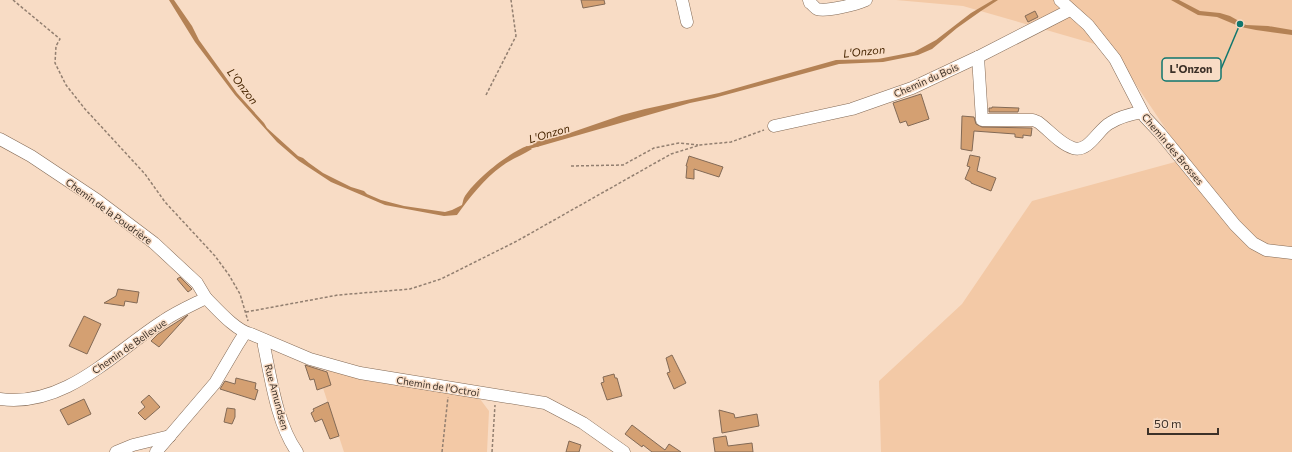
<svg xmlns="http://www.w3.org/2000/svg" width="1292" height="452" viewBox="0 0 1292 452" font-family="Commissioner,sans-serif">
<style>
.green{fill:#f3c9a6}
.water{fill:#b48255}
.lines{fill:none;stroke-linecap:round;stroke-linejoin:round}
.stream{stroke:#b48255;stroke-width:3}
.building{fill:#d4a072;stroke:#836a56}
.minor-casing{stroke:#836a56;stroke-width:13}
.path{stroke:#927f70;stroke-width:1.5;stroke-dasharray:3 2;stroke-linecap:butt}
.minor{stroke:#fff;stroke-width:12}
.labels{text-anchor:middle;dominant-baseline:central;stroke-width:3;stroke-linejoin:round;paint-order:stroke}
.street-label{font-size:10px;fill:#3c3128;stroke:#f8dcc5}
.water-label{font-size:11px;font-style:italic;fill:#472500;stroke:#f8dcc5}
.leader{fill:none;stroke:#0f766e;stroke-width:1.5}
.callout-dot{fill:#0f766e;stroke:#f8dcc5;stroke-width:1.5}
.callout{fill:#f8dcc5;stroke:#0f766e;stroke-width:1.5}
.callout-label{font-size:11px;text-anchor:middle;font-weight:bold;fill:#3c3128}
</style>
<rect width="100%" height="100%" fill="#f8dcc5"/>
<!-- green -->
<g class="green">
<path d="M896 0H1292V452H881L879 381 962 304 1032 201 1186 159 1112 49 963 6Z"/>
<path d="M325 367 347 374 480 399 489 411 487 452H344L323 388 331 385Z"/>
</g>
<!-- water -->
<g class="water">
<path d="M169 0H174L192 26 199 40 237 93 264 123 267 128 298 156 303 158 309 163 323 173 351 187 364 191 367 194 381 200 404 206 445 212 452 210 462 205C463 202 463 199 465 196 476 179 508 153 527 146L532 149C523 155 511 159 502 166 484 179 470 197 457 215L444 216 385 205 331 182 299 161 277 142 235 95 195 42Z"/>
<path d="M993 0H998L981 11 957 28 932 49 918 55 883 62 839 64 714 98 690 103 537 147 531 143 564 135 622 115 645 109 719 93 836 60 878 59 914 52 936 40 971 13Z"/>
<path d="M1171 0H1179L1200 11 1220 13 1230 16 1246 25 1268 26 1292 30V35L1256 30 1241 27 1217 17 1198 15Z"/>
</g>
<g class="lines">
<!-- stream -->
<path class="stream" d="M527 148 538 145"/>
</g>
<!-- building -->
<g class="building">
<path d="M581 0H604L605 4 583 8Z"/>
<path d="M1035 11 1038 17 1028 22 1025 16Z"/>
<path d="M921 94 929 119 908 126 906 121 900 123 893 103Z"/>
<path d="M992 107 1019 108 1018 112H989V108H992Z"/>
<path d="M962 116 974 117 976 124 982 127 1032 128 1031 136 1023 135V138L1015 137V134L974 131 972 151 961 149Z"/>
<path d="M970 155 980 157 977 171 996 178 991 191 971 183V182L965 179 970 167 967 166Z"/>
<path d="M689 156 723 167 719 177 694 169V179L686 178 687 166H686Z"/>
<path d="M180 277 192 289 188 292 177 279Z"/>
<path d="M118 289 139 292 137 303 125 301 124 306 104 303 116 296Z"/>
<path d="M188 315 159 347 151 341 158 334Z"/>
<path d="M84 316 101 324 87 354 69 346Z"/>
<path d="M672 355 686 383 674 389 667 373 670 372 666 358Z"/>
<path d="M305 365 327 372 331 385 317 390 314 379 310 380Z"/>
<path d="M614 374 615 378H617L622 396 607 400 601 383 604 382 603 377Z"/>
<path d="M236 378 256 383 255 389 258 390 255 400 220 389 225 381 235 384Z"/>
<path d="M149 395 160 407 145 420 138 413 145 407 141 402Z"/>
<path d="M84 399 91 414 68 425 60 410Z"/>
<path d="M328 402 339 436 330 439 322 419 315 422 311 413 314 411 313 409Z"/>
<path d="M227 408 235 409V417L232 424 224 422Z"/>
<path d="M719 410 734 414 735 418 757 414 759 426 722 433Z"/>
<path d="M632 425 665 450 669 444 681 452H652L643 445 642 447 625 434Z"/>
<path d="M726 436 728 446 752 443 753 452H715L713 438Z"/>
<path d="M569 441 581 445 579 452H566Z"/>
</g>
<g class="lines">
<!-- minor casing -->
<g class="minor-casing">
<g id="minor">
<path d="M682 0 687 22"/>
<path d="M809 0 810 3C812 4 815 8 817 9 827 12 857 4 866 0"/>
<path d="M1060 0 1088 25 1115 59 1145 117 1160 133 1235 225 1253 243 1266 250 1292 253"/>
<path d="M978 57 982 120H1033L1038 122C1049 130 1060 144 1073 148 1089 153 1098 129 1110 123 1119 117 1131 114 1142 112"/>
<path d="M774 126 852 109 912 88 978 57 1070 10"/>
<path d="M0 139 31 156 97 200 154 243 197 283 206 298"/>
<path d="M264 340V346C271 379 277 424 297 452"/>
<path d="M0 399C65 408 113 353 163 321 176 312 192 305 206 298 217 309 236 331 251 334L310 359 360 373 545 403 583 423 624 452"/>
<path d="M116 452 133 445 170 436"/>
<path d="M156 452 215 383 238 344 245 333"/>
</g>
</g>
<!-- path -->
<g class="path">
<path d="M13 0 60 39 56 46 55 63 66 85 85 109 145 174 165 202 215 256 229 275 240 294 248 321"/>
<path d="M486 95 516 36 511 0"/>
<path d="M571 166 623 165 654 148 679 143 698 145"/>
<path d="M246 312 338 295 410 289 441 279 517 241 671 154 700 145 731 142 764 130"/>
<path d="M442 452 448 397"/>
<path d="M492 452 495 405"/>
</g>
<!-- minor -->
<use href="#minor" class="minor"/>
</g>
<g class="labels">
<!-- street labels -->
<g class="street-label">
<text transform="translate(926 80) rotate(-24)">Chemin du Bois</text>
<text transform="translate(1173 149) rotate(50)">Chemin des Brosses</text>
<text transform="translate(109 211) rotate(36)">Chemin de la Poudrière</text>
<text transform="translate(129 346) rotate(-35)">Chemin de Bellevue</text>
<text transform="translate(438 386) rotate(9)">Chemin de l'Octroi</text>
<text transform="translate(277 397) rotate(75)">Rue Amundsen</text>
</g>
<!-- water labels -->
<g class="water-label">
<text transform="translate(864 51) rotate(-6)">L'Onzon</text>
<text transform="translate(243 86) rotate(52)">L'Onzon</text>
<text transform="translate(549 133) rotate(-16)">L'Onzon</text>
</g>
</g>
<!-- callouts -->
<path class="leader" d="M1240 24L1221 69"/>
<circle class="callout-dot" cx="1240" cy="24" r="4"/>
<rect class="callout" x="1162" y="58" width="59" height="23" rx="4"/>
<g class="callout-label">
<text x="1191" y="73">L'Onzon</text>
</g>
<!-- scale -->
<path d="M1148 428v6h70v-6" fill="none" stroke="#3c3128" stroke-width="2"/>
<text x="1154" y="428" font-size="12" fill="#3c3128" stroke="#f8dcc5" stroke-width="3" paint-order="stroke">50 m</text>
</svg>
